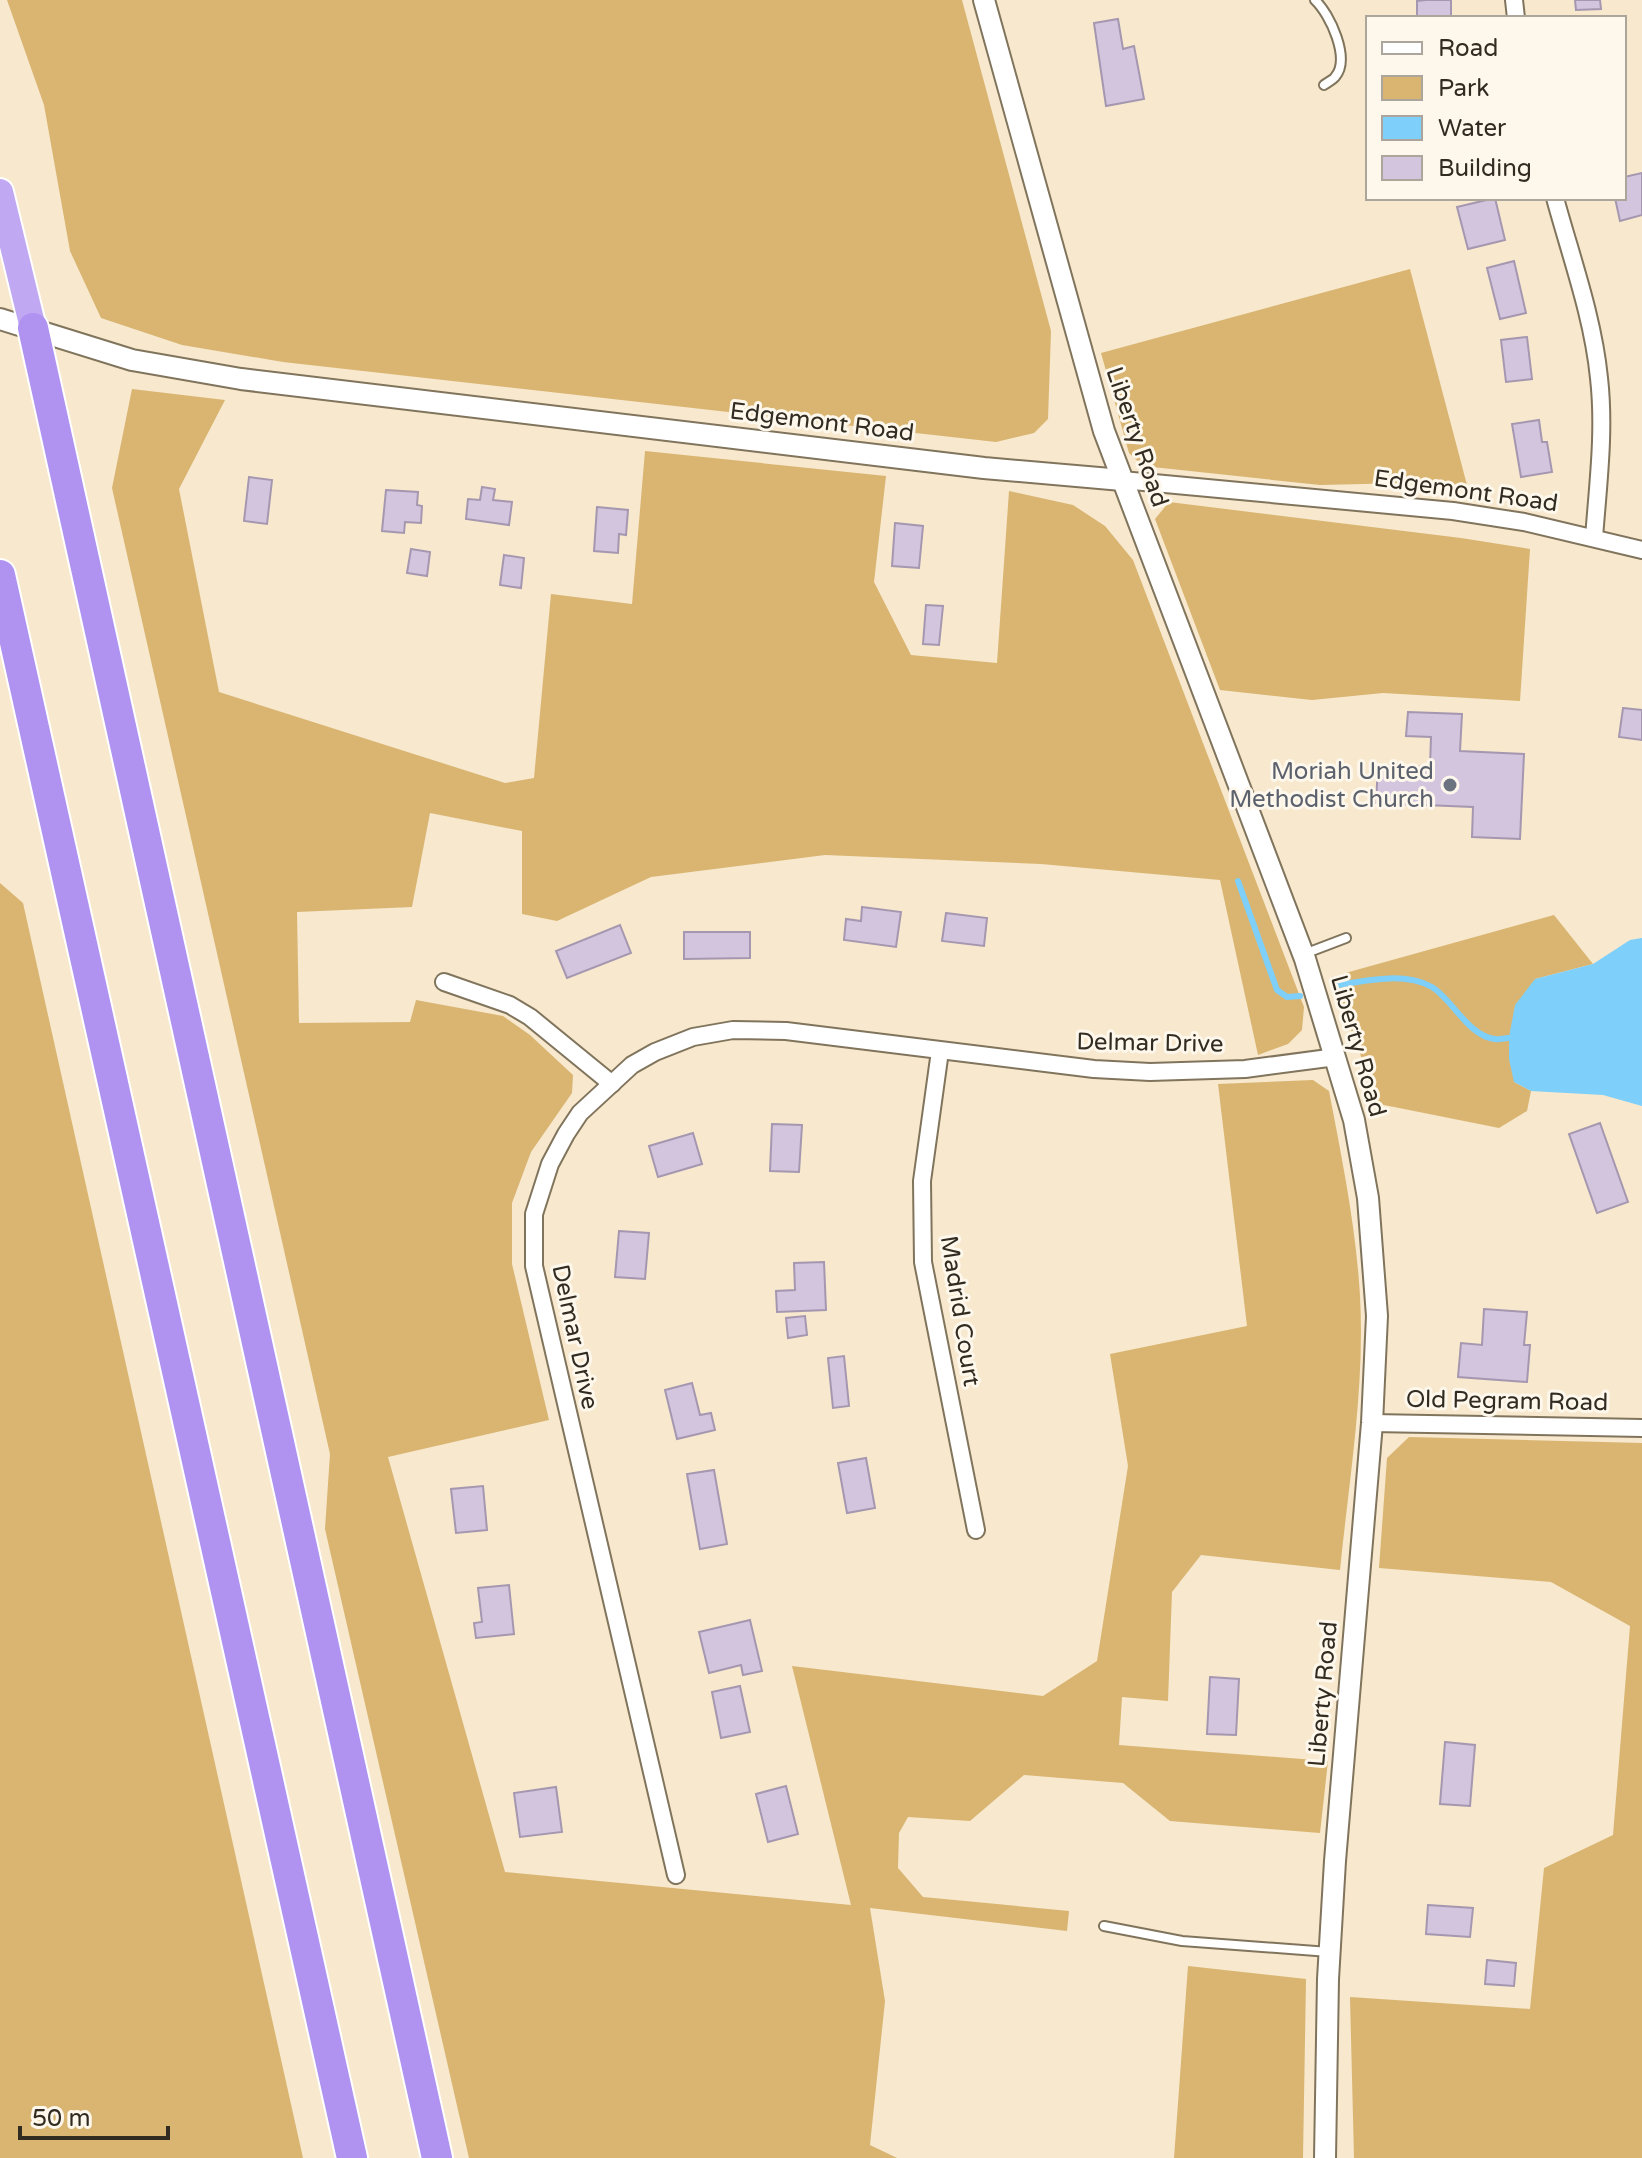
<svg xmlns="http://www.w3.org/2000/svg" width="1642" height="2158" viewBox="0 0 1642 2158" font-family="'Varela Round',sans-serif">
<style>
.green{fill:#d9b571}
.water{fill:#7ecffa}
.lines{fill:none;stroke-linecap:round;stroke-linejoin:round}
.stream{stroke:#7ecffa;stroke-width:6}
.building{fill:#d4c5df;stroke:#a597af;stroke-width:2}
.service-casing{stroke:#80745c;stroke-width:12}
.minor-casing{stroke:#80745c;stroke-width:20}
.tertiary-casing{stroke:#80745c;stroke-width:24}
.trunk-casing{stroke:#fff;stroke-width:30}
.motorway-casing{stroke:#fff;stroke-width:34}
.service{stroke:#fff;stroke-width:8}
.minor{stroke:#fff;stroke-width:16}
.tertiary{stroke:#fff;stroke-width:20}
.trunk{stroke:#c0a8f3;stroke-width:26}
.motorway{stroke:#b092f0;stroke-width:30}
.worship-dot{fill:#6b7280;stroke:#fdf7ec;stroke-width:3}
.labels{text-anchor:middle;dominant-baseline:central;stroke-width:6;stroke-linejoin:round;paint-order:stroke}
.street-label{font-size:24px;fill:#312b21;stroke:#fdf7ec}
.worship-label{font-size:24px;fill:#5b616d;stroke:#fdf7ec;text-anchor:end}
</style>
<rect width="100%" height="100%" fill="#f7e8ce"/>
<!-- green -->
<g class="green">
<path d="M7 0H962L1051 331 1048 419 1034 433 996 442 283 362 182 345 101 318 70 251 44 105Z"/>
<path d="M1410 269 1467 485 1407 483 1320 485 1143 466 1129 453 1101 353Z"/>
<path d="M132 389 225 400 179 489 219 692 505 783 534 778 551 594 632 604 645 451 886 476 874 582 911 655 997 663 1009 491 1073 505 1105 526 1133 560 1304 1007 1302 1030 1288 1044 1258 1055 1220 880 1041 864 825 855 651 877 557 921 522 914V831L430 813 412 907 297 912 299 1023 410 1022 416 1000 503 1016 530 1035 573 1075 572 1093 531 1152 512 1203V1264L549 1420 388 1457 505 1872 851 1905 792 1666 1043 1696 1097 1661 1128 1466 1110 1354 1247 1326 1218 1084 1313 1080 1329 1091C1342 1159 1356 1227 1360 1296 1365 1388 1349 1480 1340 1570L1201 1555 1172 1592 1168 1701 1122 1697 1119 1745 1328 1761 1320 1833 1170 1821 1123 1783 1024 1775 970 1821 908 1817 899 1833 898 1868 923 1897 1069 1911 1067 1931 870 1908 885 2001 870 2145 897 2158H469L325 1529 330 1454 112 488Z"/>
<path d="M1169 502 1461 538 1530 549 1520 701 1383 693 1312 700 1220 690 1155 519Z"/>
<path d="M0 883 23 903 303 2158H0Z"/>
<path d="M1554 915 1593 964 1535 979 1514 1082 1531 1091 1527 1111 1499 1128 1374 1103 1362 1059 1331 977Z"/>
<path d="M1409 1437 1642 1443V2158H1354L1350 1997 1530 2009 1544 1868 1613 1835 1630 1626 1551 1582 1379 1568 1387 1458Z"/>
<path d="M1188 1966 1306 1979 1303 2158H1174Z"/>
</g>
<!-- water -->
<path class="water" d="M1642 938V1106L1603 1095 1531 1091 1514 1082 1509 1059V1037L1515 1005 1535 979 1593 964 1630 940Z"/>
<g class="lines">
<!-- stream -->
<g class="stream">
<path d="M1238 881 1277 990 1287 997 1300 996"/>
<path d="M1339 985C1368 980 1405 972 1432 987 1453 1000 1468 1036 1495 1039 1501 1040 1507 1037 1514 1038"/>
</g>
</g>
<!-- building -->
<g class="building">
<path d="M1426 0H1451V18L1417 16V1Z"/>
<path d="M1575 0H1600L1601 9 1576 10Z"/>
<path d="M1118 19 1123 49 1134 46 1144 99 1106 106 1094 23Z"/>
<path d="M1642 173V215L1620 221 1615 198H1624V177Z"/>
<path d="M1495 198 1505 240 1468 249 1457 207Z"/>
<path d="M1514 261 1526 313 1500 319 1487 268Z"/>
<path d="M1527 337 1532 379 1506 382 1501 340Z"/>
<path d="M1539 420 1542 442H1547L1552 472 1521 477 1512 424Z"/>
<path d="M249 477 272 480 267 524 244 521Z"/>
<path d="M482 487 495 489 493 500 512 502 509 525 466 519 468 499 480 500Z"/>
<path d="M386 490 418 492 417 505 422 506 421 523 405 522 404 533 382 531Z"/>
<path d="M597 507 628 510 626 535 619 534 618 553 594 551Z"/>
<path d="M895 523 923 526 919 568 892 566Z"/>
<path d="M411 549 430 552 427 576 407 573Z"/>
<path d="M504 555 524 558 521 588 500 585Z"/>
<path d="M926 605 943 606 939 645 923 644Z"/>
<path d="M1623 708 1642 710V740L1619 737Z"/>
<path d="M1408 712 1462 714 1460 751 1524 754 1520 839 1472 837 1473 807 1376 803 1378 765 1430 767 1431 737 1406 736Z"/>
<path d="M862 907 901 912 896 947 844 940 846 919 861 921Z"/>
<path d="M946 913 987 918 984 946 942 941Z"/>
<path d="M620 925 631 953 567 978 556 951Z"/>
<path d="M684 932H750V958L684 959Z"/>
<path d="M1600 1123 1628 1202 1597 1213 1569 1134Z"/>
<path d="M772 1124 802 1125 799 1172 770 1171Z"/>
<path d="M693 1133 702 1164 658 1177 649 1146Z"/>
<path d="M619 1231 649 1233 645 1279 615 1277Z"/>
<path d="M824 1262 826 1310 777 1312 776 1291 795 1290 794 1263Z"/>
<path d="M1484 1309 1527 1312 1524 1345H1530L1527 1382 1458 1377 1461 1343 1482 1345Z"/>
<path d="M805 1316 807 1335 788 1338 786 1318Z"/>
<path d="M844 1356 849 1406 833 1408 828 1358Z"/>
<path d="M692 1383 700 1415 711 1413 715 1430 677 1439 665 1390Z"/>
<path d="M866 1458 875 1508 847 1513 838 1463Z"/>
<path d="M714 1470 727 1544 700 1549 687 1474Z"/>
<path d="M483 1486 487 1530 456 1533 451 1489Z"/>
<path d="M509 1585 514 1634 476 1638 474 1623 482 1622 478 1588Z"/>
<path d="M750 1620 762 1671 743 1675 741 1665 709 1673 699 1632Z"/>
<path d="M1210 1677 1239 1679 1236 1735 1207 1734Z"/>
<path d="M740 1686 750 1732 721 1738 712 1692Z"/>
<path d="M1445 1742 1475 1745 1470 1806 1440 1804Z"/>
<path d="M786 1786 798 1834 768 1842 756 1794Z"/>
<path d="M556 1787 562 1832 520 1837 514 1793Z"/>
<path d="M1428 1905 1473 1908 1470 1937 1426 1934Z"/>
<path d="M1487 1960 1516 1963 1514 1986 1485 1984Z"/>
</g>
<g class="lines">
<!-- service casing -->
<g class="service-casing">
<g id="service">
<path d="M1315 0C1330 14 1351 59 1335 77 1334 79 1325 84 1324 85"/>
<path d="M1304 954 1346 938"/>
<path d="M1104 1926 1182 1941 1329 1952"/>
</g>
</g>
<!-- minor casing -->
<g class="minor-casing">
<g id="minor">
<path d="M1514 0 1516 18"/>
<path d="M1555 198C1571 257 1593 317 1599 378 1605 431 1598 484 1594 538"/>
<path d="M1122 480 1453 511 1524 522 1642 550"/>
<path d="M444 982 510 1005 530 1017 612 1084"/>
<path d="M940 1051 922 1181 923 1262 976 1530"/>
<path d="M1372 1423 1642 1428"/>
<path d="M676 1875 534 1266V1214L550 1164 566 1134 580 1113 632 1065 655 1052 693 1037 733 1030 786 1031 1094 1069 1150 1072 1245 1069 1336 1057"/>
</g>
</g>
<!-- tertiary casing -->
<g class="tertiary-casing">
<g id="tertiary">
<path d="M984 0 1104 431 1305 959 1354 1120 1368 1198 1377 1316 1372 1423 1335 1861 1328 1979 1325 2158"/>
<path d="M0 319 132 360 241 379 984 468 1122 480"/>
</g>
</g>
<!-- trunk casing -->
<g class="trunk-casing">
<path id="trunk" d="M0 192 33 328"/>
</g>
<!-- motorway casing -->
<g class="motorway-casing">
<g id="motorway">
<path d="M33 328 437 2158"/>
<path d="M0 575 352 2158"/>
</g>
</g>
<!-- service -->
<use href="#service" class="service"/>
<!-- minor -->
<use href="#minor" class="minor"/>
<!-- tertiary -->
<use href="#tertiary" class="tertiary"/>
<!-- trunk -->
<use href="#trunk" class="trunk"/>
<!-- motorway -->
<use href="#motorway" class="motorway"/>
</g>
<!-- markers -->
<circle class="worship-dot" cx="1450" cy="785" r="8"/>
<g class="labels">
<!-- street labels -->
<g class="street-label">
<text transform="translate(822 422) rotate(7)">Edgemont Road</text>
<text transform="translate(1137 437) rotate(71)">Liberty Road</text>
<text transform="translate(1466 491) rotate(8)">Edgemont Road</text>
<text transform="translate(1150 1043) rotate(1)">Delmar Drive</text>
<text transform="translate(1358 1046) rotate(74)">Liberty Road</text>
<text transform="translate(960 1311) rotate(81)">Madrid Court</text>
<text transform="translate(575 1337) rotate(78)">Delmar Drive</text>
<text transform="translate(1507 1401) rotate(1)">Old Pegram Road</text>
<text transform="translate(1323 1694) rotate(-85)">Liberty Road</text>
</g>
<!-- worship labels -->
<g class="worship-label">
<text x="1434" y="771">Moriah United<tspan x="1434" dy="28">Methodist Church</tspan></text>
</g>
</g>
<!-- legend -->
<rect x="1366" y="16" width="260" height="184" fill="#fdf7ec" stroke="#aba59b" stroke-width="2"/>
<rect x="1382" y="42" width="40" height="12" fill="#ffffff" stroke="#aba59b" stroke-width="2"/>
<text x="1438" y="56" font-size="24" fill="#312b21">Road</text>
<rect x="1382" y="76" width="40" height="24" fill="#d9b571" stroke="#aba59b" stroke-width="2"/>
<text x="1438" y="96" font-size="24" fill="#312b21">Park</text>
<rect x="1382" y="116" width="40" height="24" fill="#7ecffa" stroke="#aba59b" stroke-width="2"/>
<text x="1438" y="136" font-size="24" fill="#312b21">Water</text>
<rect x="1382" y="156" width="40" height="24" fill="#d4c5df" stroke="#aba59b" stroke-width="2"/>
<text x="1438" y="176" font-size="24" fill="#312b21">Building</text>
<!-- scale -->
<path d="M20 2126v12h148v-12" fill="none" stroke="#312b21" stroke-width="4"/>
<text x="32" y="2126" font-size="24" fill="#312b21" stroke="#fdf7ec" stroke-width="6" paint-order="stroke">50 m</text>
</svg>
